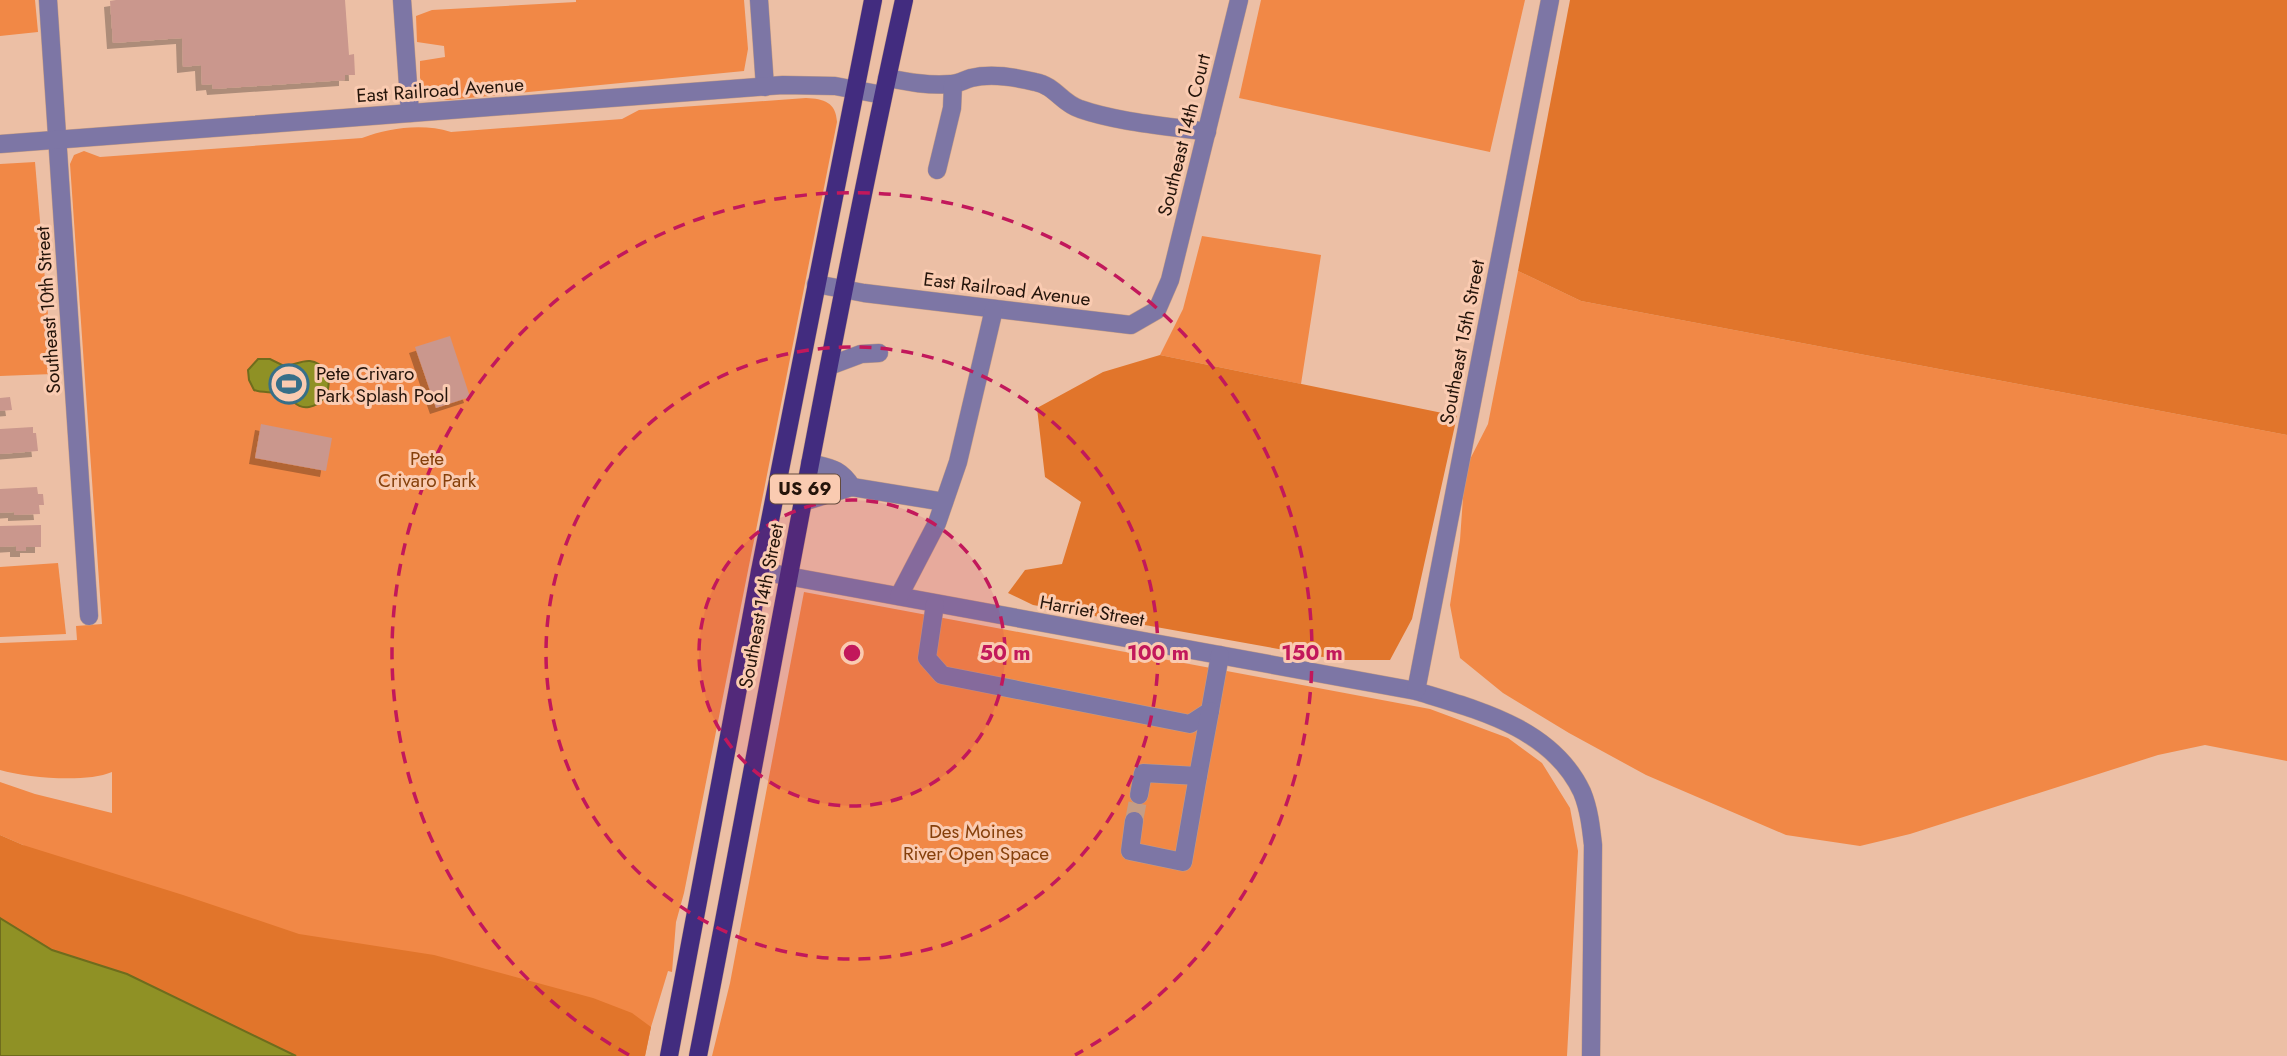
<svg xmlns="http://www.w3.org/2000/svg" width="2287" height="1056" viewBox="0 0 2287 1056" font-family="Jost,sans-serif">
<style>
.green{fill:#f18846}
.forest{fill:#e1752b}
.water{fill:#8f9125;stroke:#6f6c1d;stroke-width:2}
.building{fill:#ca978d;filter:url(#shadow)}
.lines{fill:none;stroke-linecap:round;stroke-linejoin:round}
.minor-tunnel{stroke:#c49d86;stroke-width:18;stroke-dasharray:18 9;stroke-linecap:butt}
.minor-casing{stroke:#c49d86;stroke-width:19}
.major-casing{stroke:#c49d86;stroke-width:19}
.minor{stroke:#7d76a5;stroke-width:18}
.major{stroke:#422c7f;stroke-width:18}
.ring{fill:none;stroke:#c2185b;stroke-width:3.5;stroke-dasharray:12 9}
.labels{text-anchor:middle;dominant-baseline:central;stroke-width:6;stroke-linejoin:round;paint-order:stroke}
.shield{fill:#facbb1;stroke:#644b3c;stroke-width:2}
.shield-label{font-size:18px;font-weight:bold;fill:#24140a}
.street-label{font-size:19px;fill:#24140a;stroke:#facbb1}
.poi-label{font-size:19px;fill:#24140a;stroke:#facbb1;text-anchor:start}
.park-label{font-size:19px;fill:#86400b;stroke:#facbb1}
.centre{fill:#c2185b;stroke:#facbb1;stroke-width:3.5}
.ring-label{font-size:21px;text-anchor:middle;font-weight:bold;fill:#c2185b;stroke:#facbb1;stroke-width:6;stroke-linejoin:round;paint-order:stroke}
</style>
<defs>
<filter id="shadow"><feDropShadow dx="-6" dy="6" stdDeviation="0" flood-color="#0004"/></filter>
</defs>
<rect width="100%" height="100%" fill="#ecbfa5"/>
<!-- green -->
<g class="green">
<path d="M0 0H35L38 32 0 36Z"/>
<path d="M576 0H744L748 49 744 71 448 100 430 97 420 78V61L445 57 444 46 417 42 416 16 432 10 576 2Z"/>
<path d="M1261 0H1525L1490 152 1239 98Z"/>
<path d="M806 98C824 99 836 102 837 122L684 893 676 922 672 972 668 971 651 1027 645 1056H296L23 845 0 835V782L35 794 112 813V772C86 783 28 778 0 770V643L77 640 76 626 102 624 70 164 74 155 84 151 100 157 362 138C389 128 422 123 451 132L622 119 639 110Z"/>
<path d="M35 162 53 374 0 376V164Z"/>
<path d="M1202 236 1321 255 1301 384 1160 355 1183 309Z"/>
<path d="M1518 271 1581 301 2287 435V761L2205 745 2158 755 1910 834 1860 846 1786 835 1646 775 1569 733 1503 693 1460 658 1450 605 1460 540 1465 469 1488 424Z"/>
<path d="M58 563 66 634 0 637V567Z"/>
<path d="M804 592 1430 709 1508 738 1542 763 1570 808 1578 851 1567 1056H712L730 983Z"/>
</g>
<!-- forest -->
<g class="forest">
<path d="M1570 0H2287V435L1581 301 1518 271Z"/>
<path d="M1160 355 1457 416 1412 619 1390 660H1340L1033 605 1008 593 1025 570 1062 564 1081 502 1045 477 1037 408 1103 372Z"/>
<path d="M0 835 23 845 183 895 299 934 434 955 593 998 632 1013 651 1027 645 1056H296L127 974 52 950 0 918Z"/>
</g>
<!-- water -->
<g class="water">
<path d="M258 359H270L284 366C293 366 301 360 310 361 336 365 334 403 309 407 298 409 294 401 286 396 276 390 264 394 254 390L249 380 248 370Z"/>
<path d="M0 918 52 950 127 974 296 1056H0Z"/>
</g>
<!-- building -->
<g class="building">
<path d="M116 0H345L349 55 354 54 355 75H345V80L213 89 212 84 202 85 201 65 183 67 182 38 113 43 110 1Z"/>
<path d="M450 336 470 397 436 408 415 347Z"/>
<path d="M10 397 12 410 0 411V398Z"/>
<path d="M261 424 332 438 326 471 255 458Z"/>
<path d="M33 427V433H36L38 451 0 454V429Z"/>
<path d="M37 487 38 494H43L44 505H39L40 514 14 515V512L0 513V489Z"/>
<path d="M41 525V547H26V551H16V546L0 547V526Z"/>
</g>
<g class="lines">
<!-- minor-tunnel -->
<path class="minor-tunnel" d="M1134 821 1139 795"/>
<!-- minor casing -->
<g class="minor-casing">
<g id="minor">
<path d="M48 0 89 616"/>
<path d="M402 0 410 113"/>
<path d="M759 0 765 87"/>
<path d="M887 78C908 82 929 86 951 84 958 84 964 80 971 78 992 73 1015 77 1035 82 1056 86 1061 103 1080 109 1117 122 1167 126 1207 132"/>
<path d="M0 144 783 85 835 86 883 95"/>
<path d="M937 170 952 108 953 84"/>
<path d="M816 284 864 293 1131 325 1157 310 1170 280 1239 0"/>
<path d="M829 366 861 354 879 353"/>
<path d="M810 463C830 468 840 468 852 487"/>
<path d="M803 502 852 487 944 502"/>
<path d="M760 571 1416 691C1478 710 1552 728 1582 792 1589 809 1591 827 1593 845L1591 1056"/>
<path d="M899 596 937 523 958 462 994 309"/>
<path d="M935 604 927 658 942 675 1190 724 1210 711 1220 655"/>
<path d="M1416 691 1550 0"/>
<path d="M1198 776 1210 711"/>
<path d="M1134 821 1130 851 1183 862 1198 776 1143 773 1139 795"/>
</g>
</g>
<!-- major casing -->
<g class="major-casing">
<g id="major">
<path d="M669 1056 760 571 873 0"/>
<path d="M698 1056C767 704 827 350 904 0"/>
</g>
</g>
<!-- minor -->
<use href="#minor" class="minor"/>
<!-- major -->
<use href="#major" class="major"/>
</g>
<!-- distance rings -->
<circle cx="852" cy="653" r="153" fill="#c2185b" fill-opacity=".12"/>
<g class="ring">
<circle cx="852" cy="653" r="153"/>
<circle cx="852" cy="653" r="306"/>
<path d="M629 1055A460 460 0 1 1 1075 1055"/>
</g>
<!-- icons -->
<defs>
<g id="stadium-ring" transform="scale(2.0125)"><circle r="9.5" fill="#facbb1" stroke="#376f89" stroke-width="1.5"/><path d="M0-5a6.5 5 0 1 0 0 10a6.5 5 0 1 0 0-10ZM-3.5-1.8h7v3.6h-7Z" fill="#376f89"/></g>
</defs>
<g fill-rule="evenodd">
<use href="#stadium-ring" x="289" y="384"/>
</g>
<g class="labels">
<!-- shield labels -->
<rect class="shield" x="770" y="474.5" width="70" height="29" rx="5"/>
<g class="shield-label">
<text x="805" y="489">US 69</text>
</g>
<!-- street labels -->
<g class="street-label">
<text transform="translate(440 90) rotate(-4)">East Railroad Avenue</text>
<text transform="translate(1184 135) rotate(-76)">Southeast 14th Court</text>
<text transform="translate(1007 289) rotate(7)">East Railroad Avenue</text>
<text transform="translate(48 310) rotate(-94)">Southeast 10th Street</text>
<text transform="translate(1462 342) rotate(-79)">Southeast 15th Street</text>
<text transform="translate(761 606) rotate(-79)">Southeast 14th Street</text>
<text transform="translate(1092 611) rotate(10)">Harriet Street</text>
</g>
<!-- poi labels -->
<g class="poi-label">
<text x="316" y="373">Pete Crivaro<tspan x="316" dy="22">Park Splash Pool</tspan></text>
</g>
<!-- park labels -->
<g class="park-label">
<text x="427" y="458">Pete<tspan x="427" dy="22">Crivaro Park</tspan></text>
<text x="976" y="831">Des Moines<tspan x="976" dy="22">River Open Space</tspan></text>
</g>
</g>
<circle cx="852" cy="653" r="10" class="centre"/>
<g class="ring-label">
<text x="1005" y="660">50 m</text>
<text x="1158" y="660">100 m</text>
<text x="1312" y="660">150 m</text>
</g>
</svg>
